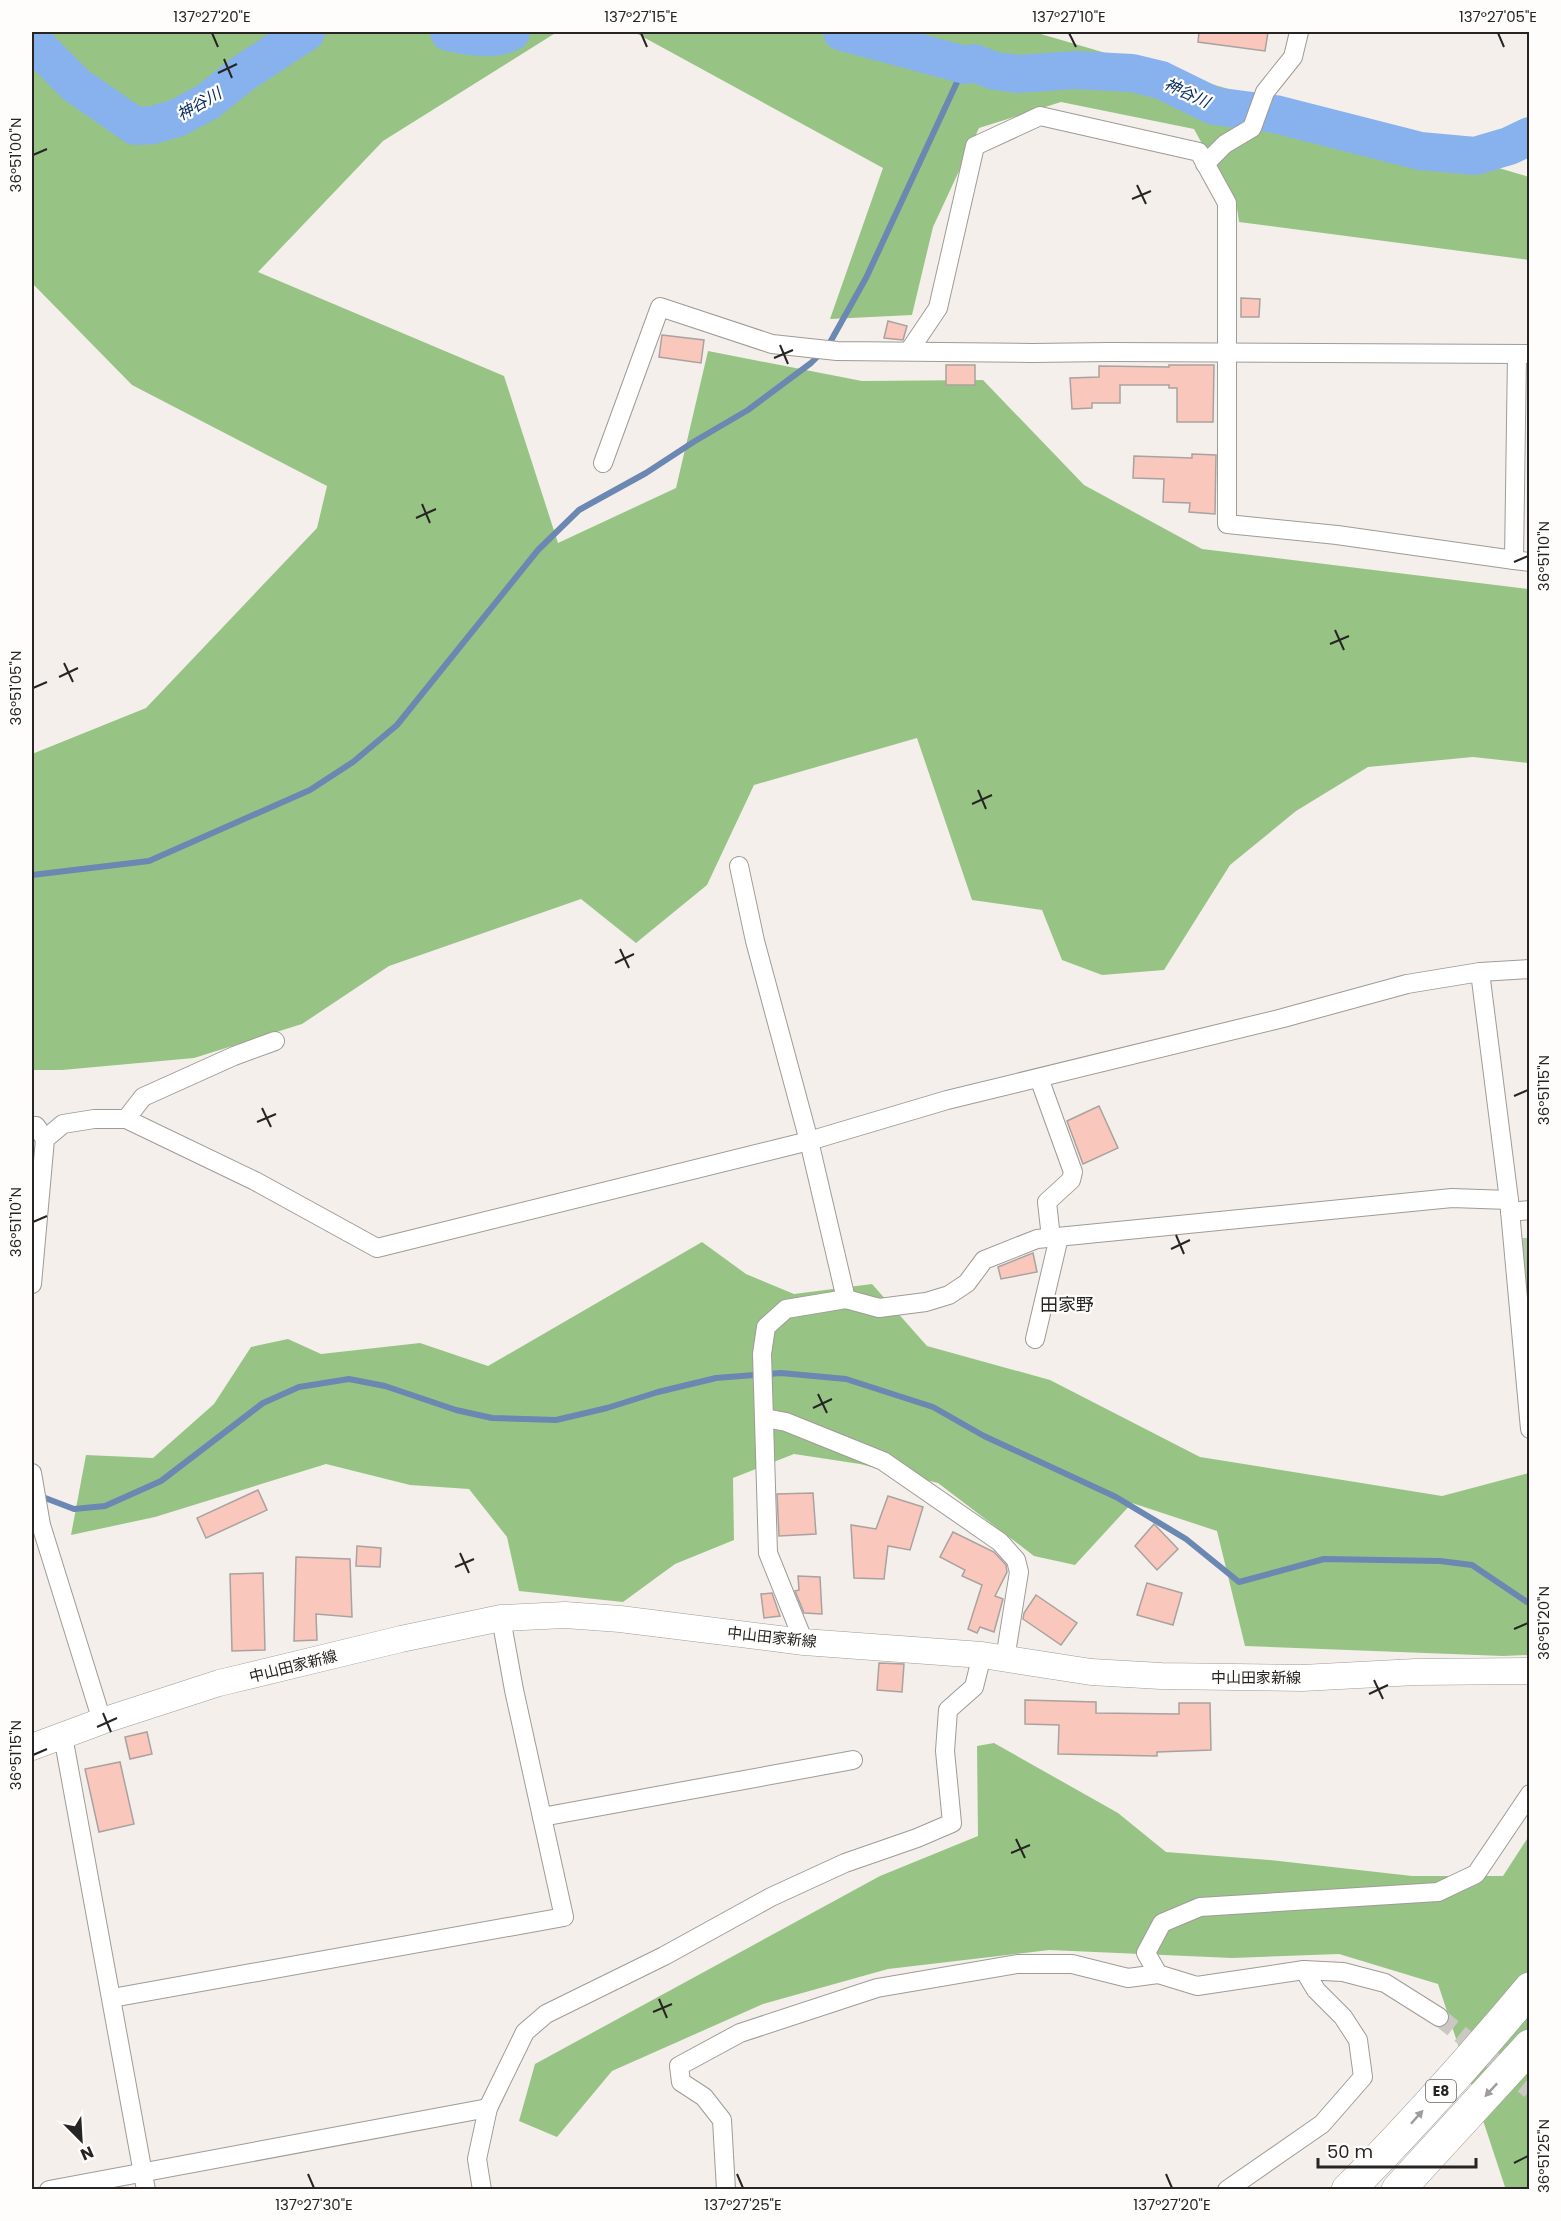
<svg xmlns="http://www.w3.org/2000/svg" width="1561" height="2221" viewBox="0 0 1561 2221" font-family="Poppins,'Noto Sans JP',sans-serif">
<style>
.green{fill:#aec9a3}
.forest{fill:#97c485}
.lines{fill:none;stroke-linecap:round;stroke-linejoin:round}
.stream{stroke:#6a88b1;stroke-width:6}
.river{stroke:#87b2ee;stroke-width:38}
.building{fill:#f9c7bb;stroke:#a9a2a0;stroke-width:1.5}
.street-tunnel{stroke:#cbc7c2;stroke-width:18;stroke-dasharray:18 9;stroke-linecap:butt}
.street-casing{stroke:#9f9b96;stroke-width:20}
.secondary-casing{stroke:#9f9b96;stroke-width:27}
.highway-casing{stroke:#9f9b96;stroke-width:34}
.street{stroke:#fff;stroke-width:18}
.secondary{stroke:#fff;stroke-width:26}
.highway{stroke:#fff;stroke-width:33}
.oneway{fill:#9e9d9c}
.ticks{fill:none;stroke:#272523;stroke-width:2}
.labels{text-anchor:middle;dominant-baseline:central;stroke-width:4.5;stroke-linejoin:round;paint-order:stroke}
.shield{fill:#fffdfb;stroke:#686664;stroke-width:1.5}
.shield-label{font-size:14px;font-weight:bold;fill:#272523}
.street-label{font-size:15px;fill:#272523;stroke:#fffdfb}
.water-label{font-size:16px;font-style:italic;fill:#012a5e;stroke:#fffdfb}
.quarter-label{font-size:18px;fill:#272523;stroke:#fffdfb}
.neatline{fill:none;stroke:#272523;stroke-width:2}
.ticks-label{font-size:15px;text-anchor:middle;fill:#272523}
</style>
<rect width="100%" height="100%" fill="#f4efea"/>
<!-- green -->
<path class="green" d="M1522 1238H1529V1326Z"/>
<!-- forest -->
<g class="forest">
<path d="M32 32H557L383 141 258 272 504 376 558 543 676 488 708 351 862 381 983 380 1084 485 1202 549 1529 589V763L1473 757 1368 767 1296 811 1230 865 1164 970 1102 975 1062 960 1042 910 972 900 917 738 754 785 707 885 636 943 581 899 389 966 302 1024 194 1058 62 1070H32V754L146 708 317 528 327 486 132 385 32 283Z"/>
<path d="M634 32H1034L1529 177V260L1239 222 1237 208 1194 129 1061 102 979 128 933 227 912 315 830 319 883 168Z"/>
<path d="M702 1242 746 1274 794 1294 872 1284 927 1346 1050 1380 1200 1457 1442 1496 1529 1473V1655L1503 1656 1245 1646 1217 1531 1132 1503 1075 1565 1034 1556 938 1483 860 1464 794 1454 733 1478 734 1540 675 1564 623 1602 519 1591 507 1537 469 1489 410 1485 326 1464 155 1517 71 1535 86 1455 153 1458 214 1404 251 1347 288 1339 321 1354 420 1343 488 1366Z"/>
<path d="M994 1743 1118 1813 1166 1852 1269 1860 1412 1876H1503L1529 1836V2189H1504L1505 2187 1438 1984 1339 1954 1232 1958 1049 1950 888 1969 763 2004 612 2071 557 2137 519 2121 535 2064 880 1876 978 1836 977 1746Z"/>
</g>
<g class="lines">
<!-- stream -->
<g class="stream">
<path d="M828 346 866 278 965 65"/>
<path d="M32 875 149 861 310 790 353 762 397 725 538 550 579 510 646 473 695 441 748 410 811 363 821 353"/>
<path d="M40 1496 74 1509 105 1506 161 1481 263 1403 299 1387 349 1379 385 1386 456 1410 492 1418 556 1420 607 1408 658 1392 716 1378 781 1373 846 1379 933 1407 984 1436 1116 1497 1186 1539 1239 1582 1324 1559 1440 1561 1472 1565 1530 1604"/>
</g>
<!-- river -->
<g class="river">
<path d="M449 32C468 37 493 41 511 32"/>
<path d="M842 32 965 65 974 63 995 71 1018 74 1075 70 1132 73 1161 80 1214 106 1275 114 1420 151 1475 156 1509 146 1530 136"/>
<path d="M32 44 40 49 76 85 135 126 153 125 177 118 207 102 245 72 306 32"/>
</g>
</g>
<!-- building -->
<g class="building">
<path d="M1199 32H1268L1265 51 1198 42Z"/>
<path d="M1241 298 1260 299 1259 317H1241Z"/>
<path d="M888 321 907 326 903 340 884 338Z"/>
<path d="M662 335 704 340 701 363 659 357Z"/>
<rect x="946" y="365" width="29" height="20"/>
<path d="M1169 365H1214L1213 422H1177V388H1169V385H1120V403H1092V408L1072 409 1070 378 1099 377V366L1169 367Z"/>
<path d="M1192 454 1216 455 1215 514 1189 512 1190 503 1163 502 1164 479 1133 478 1134 456 1192 458Z"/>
<path d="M1099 1106 1118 1148 1083 1164 1067 1121Z"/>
<path d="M1033 1253 1037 1272 1001 1279 998 1267Z"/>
<path d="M258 1490 267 1510 206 1538 197 1518Z"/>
<path d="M813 1493 816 1534 779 1536 777 1494Z"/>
<path d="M888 1496 923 1507 910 1550 888 1546 884 1579 854 1578 851 1525 876 1529Z"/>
<path d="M1154 1524 1178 1549 1157 1570 1135 1546Z"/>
<path d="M953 1532 994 1552 1006 1565 1007 1572 995 1596 1003 1599 994 1632 980 1627 977 1633 968 1629 982 1585 962 1576 965 1570 940 1557Z"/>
<path d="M357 1546 381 1548 380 1567 356 1566Z"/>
<path d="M296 1557 350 1559 352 1617 316 1614 317 1640 294 1641Z"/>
<path d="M263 1573 265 1650 232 1651 230 1574Z"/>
<path d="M798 1576 820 1577 822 1614 804 1613 795 1591 799 1590Z"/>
<path d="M1147 1583 1182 1593 1173 1625 1137 1615Z"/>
<path d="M772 1593 780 1616 764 1618 761 1594Z"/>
<path d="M1036 1595 1077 1623 1061 1645 1023 1619 1024 1613Z"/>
<path d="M879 1663 904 1664 902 1692 877 1690Z"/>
<path d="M1025 1700 1096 1702V1713L1179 1714V1703H1210L1211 1750 1157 1752V1756L1058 1754 1059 1725 1025 1724Z"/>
<path d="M147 1732 152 1754 130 1759 125 1737Z"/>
<path d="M120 1762 134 1824 99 1832 85 1769Z"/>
</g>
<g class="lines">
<!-- street-tunnel -->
<path class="street-tunnel" d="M1439 2017 1530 2090"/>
<!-- street casing -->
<g class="street-casing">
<g id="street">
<path d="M1205 164 1225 144 1252 128 1265 92 1293 57 1299 32"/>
<path d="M909 351 938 308 975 146 1040 116 1199 152 1227 203V524L1337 535 1514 560"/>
<path d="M1517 354 1514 560 1530 562"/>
<path d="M603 463 660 307 772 344 837 351 1032 353 1109 352 1530 354"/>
<path d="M739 866 755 941 809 1141 846 1299 786 1309 766 1327 762 1354 768 1553 804 1642"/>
<path d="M1480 972 1530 969"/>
<path d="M1039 1078 1073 1172 1071 1180 1047 1202 1051 1238"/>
<path d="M126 1119 143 1097 234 1056 275 1041"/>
<path d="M32 1126H36L45 1139"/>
<path d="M1510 1212 1530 1210"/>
<path d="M32 1284 45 1139 63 1124 94 1119H126L255 1181 377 1248 809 1141 947 1100 1283 1018 1407 984 1480 972 1509 1200 1530 1429"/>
<path d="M846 1299 879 1308 926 1302 949 1295 967 1283 984 1260 1037 1239 1452 1198 1509 1200"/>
<path d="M1035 1339 1059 1237"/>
<path d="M765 1418 786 1422 883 1461 1000 1542 1016 1560 1019 1572 1005 1659"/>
<path d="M32 1473 41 1525 102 1721"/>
<path d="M63 1736 146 2190"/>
<path d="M542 1817 853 1760"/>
<path d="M112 1998 564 1917 514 1690 501 1618"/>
<path d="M1439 2017 1385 1983 1343 1972 1304 1970 1197 1986 1158 1974 1146 1953 1162 1923 1200 1907 1438 1892 1476 1874 1530 1794"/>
<path d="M49 2190 488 2108"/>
<path d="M482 2190 477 2159 488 2108 525 2032 546 2014 664 1956 771 1897 845 1863 917 1838 952 1823 945 1751 948 1710 974 1687 982 1655"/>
<path d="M726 2190 722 2120 704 2097 681 2082 679 2066 740 2033 877 1988 1017 1964H1072L1128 1978 1158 1974"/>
<path d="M1227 2190 1322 2124 1363 2077 1358 2040 1343 2017 1316 1990 1304 1970"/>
</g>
</g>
<!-- secondary casing -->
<g class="secondary-casing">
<path id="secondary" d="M32 1747 102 1721 219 1683 401 1639 501 1618 565 1615 620 1619 804 1642 982 1655 1091 1672 1161 1676 1302 1678 1416 1672 1530 1671"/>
</g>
<!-- highway casing -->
<g class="highway-casing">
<g id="highway">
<path d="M1348 2190C1412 2126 1472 2058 1530 1989"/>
<path d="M1398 2190 1530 2046"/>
</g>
</g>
<!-- street -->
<use href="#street" class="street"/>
<!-- secondary -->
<use href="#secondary" class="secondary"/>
<!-- highway -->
<use href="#highway" class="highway"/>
</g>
<!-- one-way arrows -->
<defs><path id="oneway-solid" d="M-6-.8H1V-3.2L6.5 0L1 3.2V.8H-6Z" transform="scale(1.5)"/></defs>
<g class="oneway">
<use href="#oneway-solid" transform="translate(1491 2090) rotate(133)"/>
<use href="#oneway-solid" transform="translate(1417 2117) rotate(-48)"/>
</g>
<!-- ticks -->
<path class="ticks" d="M212 33 218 47M641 33 647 47M1069 33 1076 47M1498 33 1504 47M224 59 232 78M218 73 237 64M33 155 47 149M1137 185 1146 204M1132 199 1151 191M780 345 788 364M774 358 793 350M422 504 430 523M416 518 436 509M1514 562 1528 556M1335 630 1344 650M1330 644 1349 636M64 663 73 682M59 677 78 668M33 688 47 682M978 790 986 809M972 804 992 795M620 949 629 968M615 963 634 954M1514 1096 1528 1090M262 1108 271 1127M257 1122 276 1114M33 1222 47 1216M1176 1235 1184 1254M1171 1249 1190 1240M818 1394 827 1413M813 1408 832 1399M460 1553 469 1573M455 1567 474 1559M1514 1629 1528 1623M1374 1680 1383 1699M1369 1694 1388 1685M103 1713 111 1732M97 1727 117 1718M33 1755 47 1749M1016 1839 1025 1858M1011 1853 1030 1845M659 1999 667 2018M653 2012 672 2004M1514 2163 1528 2156M308 2174 314 2188M737 2174 743 2188M1166 2174 1172 2188"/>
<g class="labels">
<!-- shield labels -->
<rect class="shield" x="1426" y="2080" width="30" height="22" rx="4.5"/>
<g class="shield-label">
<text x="1441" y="2091">E8</text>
</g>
<!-- street labels -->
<g class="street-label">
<text transform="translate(772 1637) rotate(6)">中山田家新線</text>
<text transform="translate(293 1666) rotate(-14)">中山田家新線</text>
<text x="1256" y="1677">中山田家新線</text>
</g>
<!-- water labels -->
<g class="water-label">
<text transform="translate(1187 93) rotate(25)">神谷川</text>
<text transform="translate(199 104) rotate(-30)">神谷川</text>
</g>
<!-- quarter labels -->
<g class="quarter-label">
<text x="1067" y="1304">田家野</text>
</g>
</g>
<!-- border -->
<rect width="1561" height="2221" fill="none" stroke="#fffdfb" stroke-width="66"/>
<!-- north arrow -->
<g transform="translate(81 2140) rotate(156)" stroke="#fffdfb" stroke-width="4.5" paint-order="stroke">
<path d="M0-4.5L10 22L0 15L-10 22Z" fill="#272523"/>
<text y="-9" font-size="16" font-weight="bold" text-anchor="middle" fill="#272523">N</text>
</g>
<!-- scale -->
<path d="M1318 2158v9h158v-9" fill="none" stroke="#272523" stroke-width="3"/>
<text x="1327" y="2158" font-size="18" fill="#272523" stroke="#fffdfb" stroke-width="4.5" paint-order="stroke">50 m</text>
<rect x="33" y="33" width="1495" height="2155" class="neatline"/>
<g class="ticks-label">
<text x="212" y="22">137°27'20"E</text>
<text x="641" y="22">137°27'15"E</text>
<text x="1069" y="22">137°27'10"E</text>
<text x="1498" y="22">137°27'05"E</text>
<text transform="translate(16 155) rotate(-90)" y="5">36°51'00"N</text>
<text transform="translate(1544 556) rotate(-90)" y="5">36°51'10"N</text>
<text transform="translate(16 688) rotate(-90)" y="5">36°51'05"N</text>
<text transform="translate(1544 1090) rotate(-90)" y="5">36°51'15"N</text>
<text transform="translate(16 1222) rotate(-90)" y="5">36°51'10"N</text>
<text transform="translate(1544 1623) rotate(-90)" y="5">36°51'20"N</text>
<text transform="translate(16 1755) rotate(-90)" y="5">36°51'15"N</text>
<text transform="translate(1544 2156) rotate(-90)" y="5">36°51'25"N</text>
<text x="314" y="2210">137°27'30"E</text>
<text x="743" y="2210">137°27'25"E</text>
<text x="1172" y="2210">137°27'20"E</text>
</g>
</svg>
